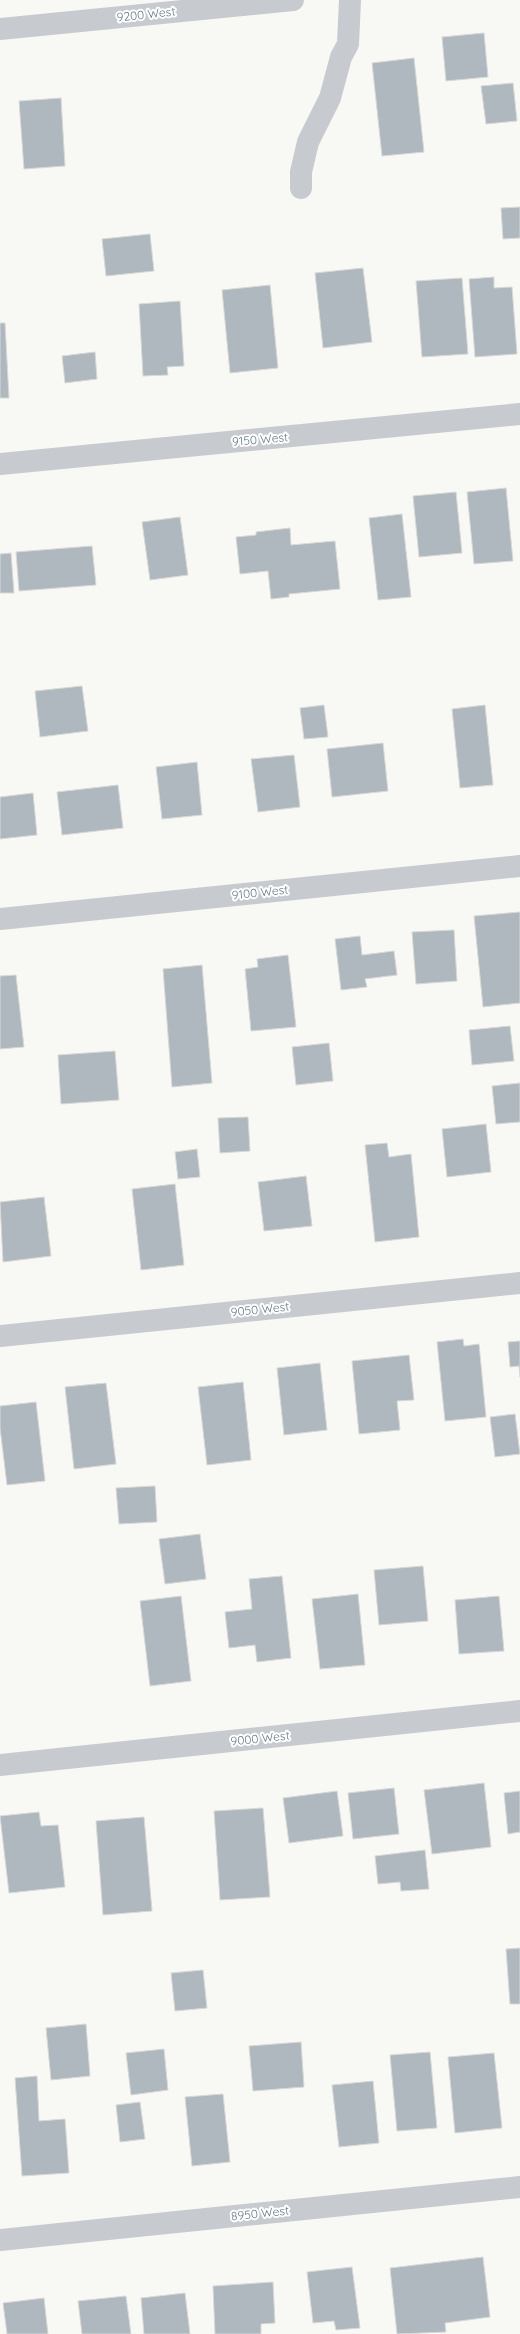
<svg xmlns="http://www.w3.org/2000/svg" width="520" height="2334" viewBox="0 0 520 2334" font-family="Quicksand,sans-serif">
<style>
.building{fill:#aeb8be;stroke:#d9d9d7}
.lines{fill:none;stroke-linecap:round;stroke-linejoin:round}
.minor{stroke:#c7cbcf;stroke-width:22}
.labels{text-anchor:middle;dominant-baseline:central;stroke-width:4;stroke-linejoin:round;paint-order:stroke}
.street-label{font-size:12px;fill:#637889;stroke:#fff}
</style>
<rect width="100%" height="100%" fill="#f8f8f4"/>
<!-- building -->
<g class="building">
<path d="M484 33 488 77 446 81 442 37Z"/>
<path d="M414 58 424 152 382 156 372 63Z"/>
<path d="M513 83 517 121 486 124 481 86Z"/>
<path d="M61 98 65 166 24 169 19 101Z"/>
<path d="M520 207V238L503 239 501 208Z"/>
<path d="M150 234 154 271 106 276 102 239Z"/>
<path d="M363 268 372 342 323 348 315 273Z"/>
<path d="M494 277V288L512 287 517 354 475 357 469 279Z"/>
<path d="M462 278 468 354 422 357 416 281Z"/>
<path d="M270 285 278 368 230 373 222 290Z"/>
<path d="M180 301 184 366 167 367 168 375 143 376 139 304Z"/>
<path d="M0 323H5L9 398H0Z"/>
<path d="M95 352 97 379 65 383 62 356Z"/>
<path d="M506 488 513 561 474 564 467 492Z"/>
<path d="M456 492 462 553 419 557 413 496Z"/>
<path d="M402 514 411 597 378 600 369 518Z"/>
<path d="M180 517 188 575 150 580 142 522Z"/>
<path d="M290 528 291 545 335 541 340 589 289 594V597L271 599 268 571 240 574 236 537 256 535V532Z"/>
<path d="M92 546 96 585 19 591 16 552Z"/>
<path d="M11 553 14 593H0V554Z"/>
<path d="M82 686 88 731 40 737 35 691Z"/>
<path d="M324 705 328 737 304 739 300 708Z"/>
<path d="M485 705 493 785 460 788 452 709Z"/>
<path d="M383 743 388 791 332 797 327 749Z"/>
<path d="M294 755 300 807 258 812 251 759Z"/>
<path d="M197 762 202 815 162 819 156 767Z"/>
<path d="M118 785 123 828 62 835 57 792Z"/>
<path d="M33 793 37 835 0 839V797Z"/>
<path d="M520 912V1003L483 1007 474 916Z"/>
<path d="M454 930 457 981 416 984 412 932Z"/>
<path d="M360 936 362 955 394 951 397 975 365 979 367 987 341 990 335 939Z"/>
<path d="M288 955 296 1027 251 1031 245 969 258 967 257 959Z"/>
<path d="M202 965 212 1083 172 1087 163 969Z"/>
<path d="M16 975 24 1047 0 1049V976Z"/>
<path d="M510 1026 514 1061 472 1065 469 1030Z"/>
<path d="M329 1043 333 1081 296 1085 292 1047Z"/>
<path d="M115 1051 119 1100 61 1104 58 1055Z"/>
<path d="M520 1083V1122L496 1124 492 1086Z"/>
<path d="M248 1117 250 1151 220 1153 218 1118Z"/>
<path d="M486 1124 491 1172 447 1177 442 1129Z"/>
<path d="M387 1143 389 1157 411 1154 419 1237 375 1242 365 1145Z"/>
<path d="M197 1149 200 1177 178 1179 175 1152Z"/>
<path d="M306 1176 312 1226 264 1231 258 1182Z"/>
<path d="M175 1184 184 1265 141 1270 132 1189Z"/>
<path d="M44 1197 51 1256 3 1262 0 1202Z"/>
<path d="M463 1339 464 1346 479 1344 486 1417 445 1421 437 1342Z"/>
<path d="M520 1341V1377L519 1366 510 1367 508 1342Z"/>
<path d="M409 1355 414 1400 397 1401 400 1430 359 1434 352 1361Z"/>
<path d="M320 1363 327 1430 284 1435 277 1368Z"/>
<path d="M243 1382 251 1460 207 1465 198 1387Z"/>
<path d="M106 1383 116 1464 74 1469 65 1387Z"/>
<path d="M36 1402 45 1481 7 1485 0 1428V1406Z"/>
<path d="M515 1414 520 1454 495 1457 490 1417Z"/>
<path d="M155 1486 157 1522 119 1524 116 1488Z"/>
<path d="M200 1534 206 1579 165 1584 159 1539Z"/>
<path d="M423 1566 428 1621 379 1625 374 1570Z"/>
<path d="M282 1576 291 1658 257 1662 255 1645 229 1648 225 1612 252 1609 249 1579Z"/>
<path d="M358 1594 365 1665 320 1669 312 1599Z"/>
<path d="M181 1596 191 1681 150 1686 140 1601Z"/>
<path d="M499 1596 504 1651 459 1654 455 1600Z"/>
<path d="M484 1783 491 1847 432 1854 424 1790Z"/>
<path d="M394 1788 399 1834 353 1839 348 1793Z"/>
<path d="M337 1791 343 1836 289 1843 283 1798Z"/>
<path d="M520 1791V1832L508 1834 504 1793Z"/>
<path d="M263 1808 270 1897 220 1900 214 1811Z"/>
<path d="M39 1812 41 1826 58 1825 65 1887 9 1893 0 1816Z"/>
<path d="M144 1817 152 1911 103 1915 96 1821Z"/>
<path d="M425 1850 429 1889 401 1891 400 1882 378 1884 375 1856Z"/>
<path d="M520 1948V2004H510L506 1949Z"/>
<path d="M203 1970 207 2008 175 2011 171 1973Z"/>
<path d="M86 2024 90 2076 51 2080 46 2028Z"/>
<path d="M301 2042 304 2087 253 2091 249 2046Z"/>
<path d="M164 2049 168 2090 131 2095 126 2053Z"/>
<path d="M430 2052 437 2128 397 2131 390 2055Z"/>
<path d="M494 2053 502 2128 455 2133 448 2057Z"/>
<path d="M37 2076 39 2121 65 2119 69 2173 22 2176 15 2078Z"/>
<path d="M373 2081 379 2143 339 2147 332 2085Z"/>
<path d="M223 2094 230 2162 192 2166 185 2097Z"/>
<path d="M140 2102 145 2139 120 2142 116 2105Z"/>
<path d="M483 2257 490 2317 445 2323 446 2332 397 2334 390 2268Z"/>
<path d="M352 2267 360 2328 336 2330 334 2321 313 2323 307 2272Z"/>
<path d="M273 2282 275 2323 261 2324V2334H215L213 2286Z"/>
<path d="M185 2293 190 2334H144L141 2298Z"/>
<path d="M126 2296 131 2334H82L78 2301Z"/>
<path d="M44 2298 48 2334H7L3 2303Z"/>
</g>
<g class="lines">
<!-- minor -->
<g class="minor">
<path d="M0 29 293 0"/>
<path d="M301 188V172L308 142 330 98 341 57 348 44 350 0"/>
<path d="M0 464 520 414"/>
<path d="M0 919 520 866"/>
<path d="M0 1336 520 1283"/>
<path d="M0 1765 520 1711"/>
<path d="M0 2240 520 2187"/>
</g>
</g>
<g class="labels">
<!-- street labels -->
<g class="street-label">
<text transform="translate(146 14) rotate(-6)">9200 West</text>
<text transform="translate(260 439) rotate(-5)">9150 West</text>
<text transform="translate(260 892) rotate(-6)">9100 West</text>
<text transform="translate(260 1309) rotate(-6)">9050 West</text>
<text transform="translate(260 1738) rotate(-6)">9000 West</text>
<text transform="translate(260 2213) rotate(-6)">8950 West</text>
</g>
</g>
</svg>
